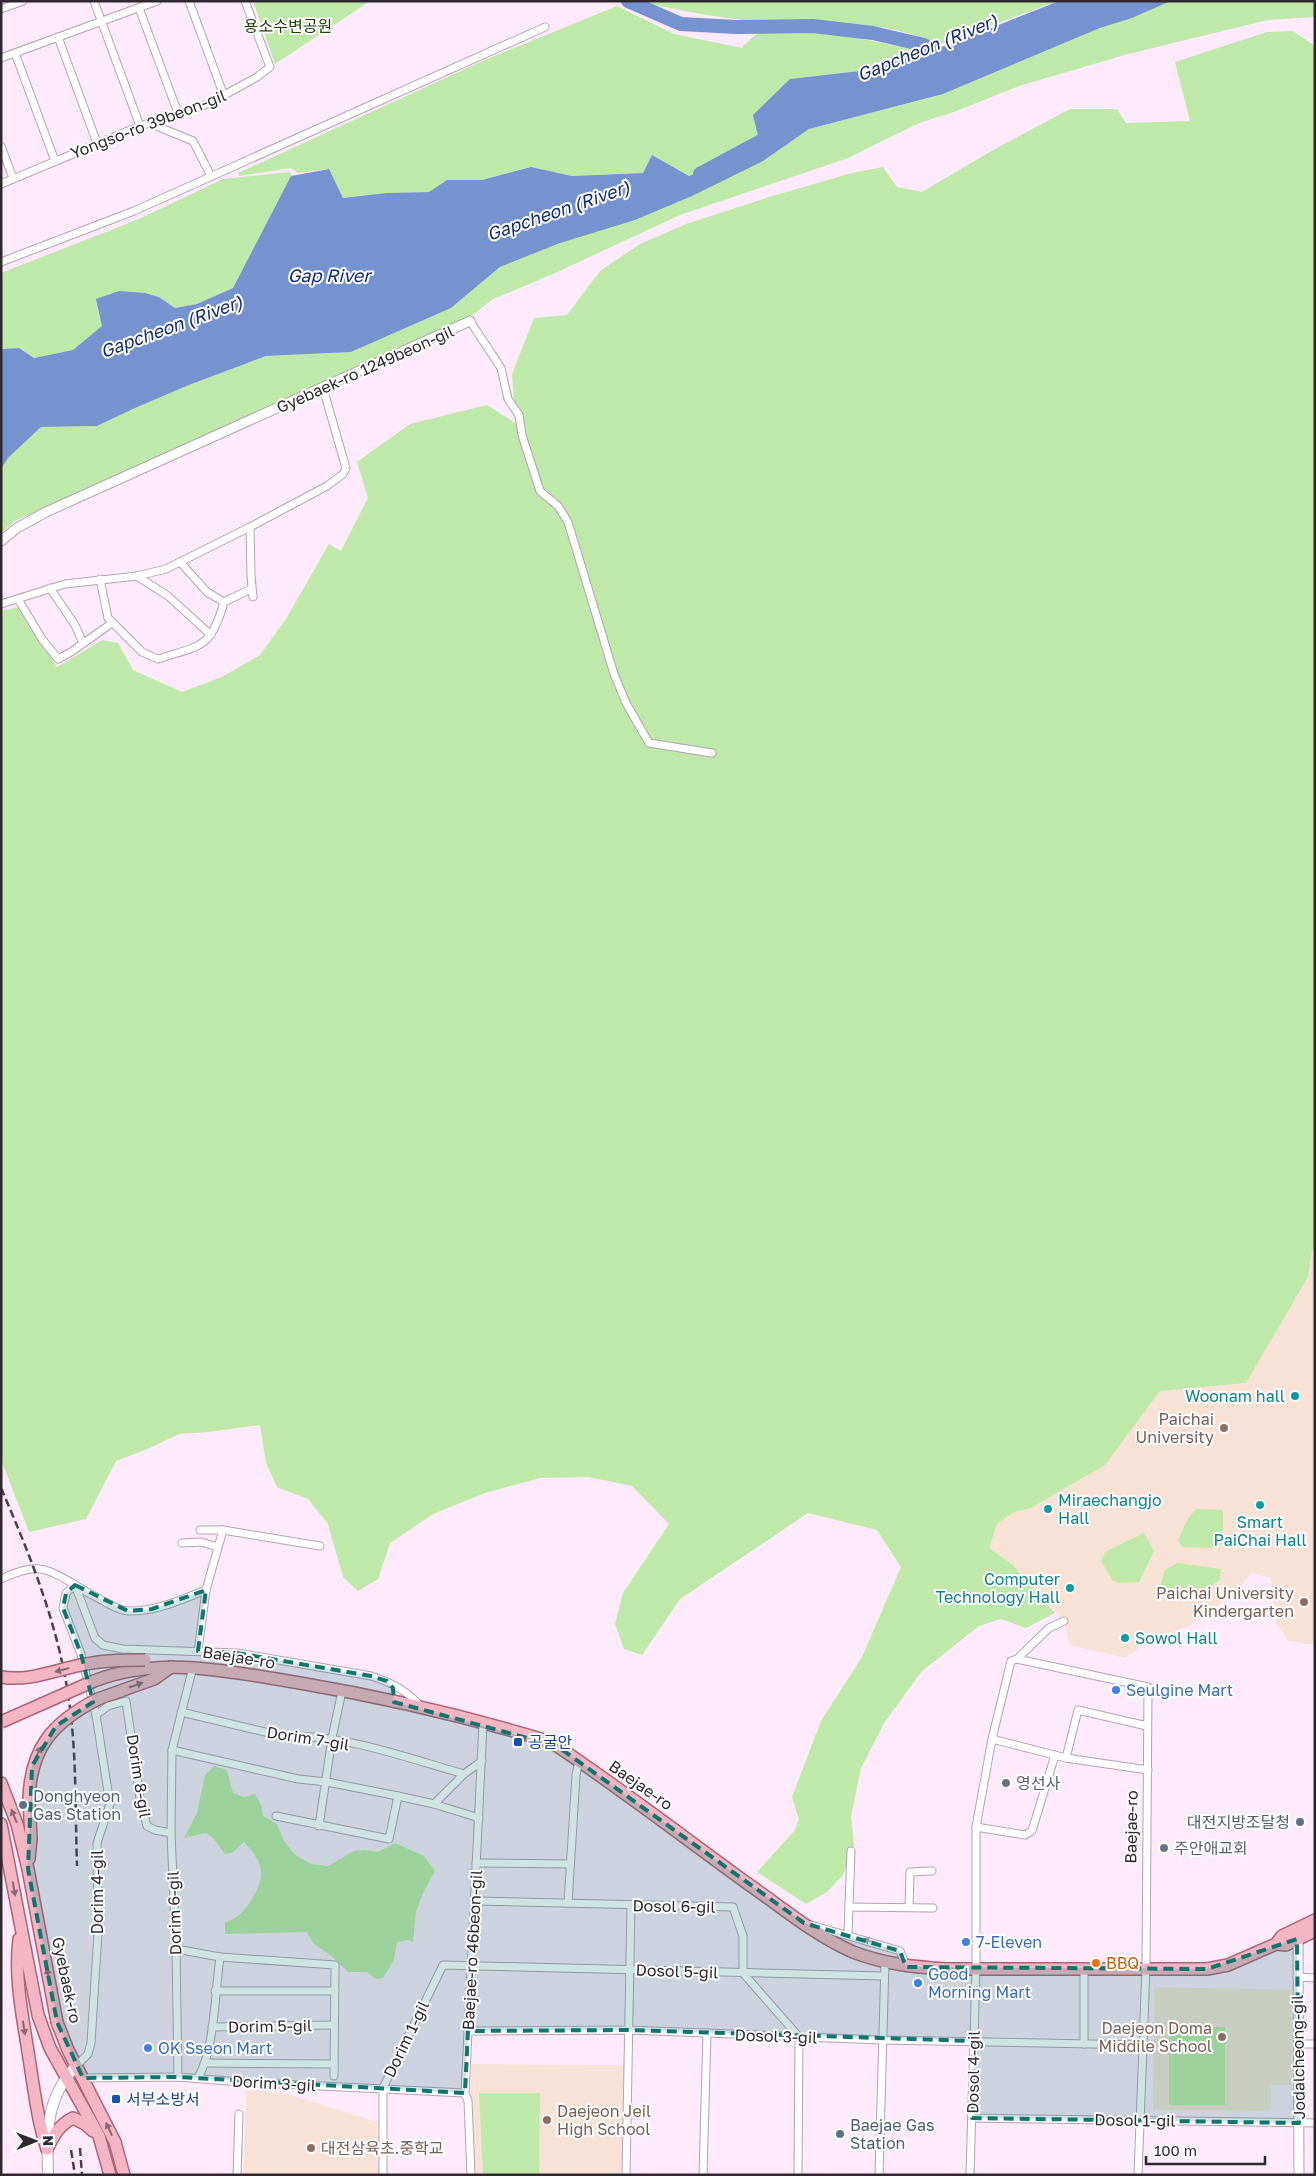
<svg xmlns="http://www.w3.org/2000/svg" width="1316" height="2176" viewBox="0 0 1316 2176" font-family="'Golos Text','Noto Sans KR',sans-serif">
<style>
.education{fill:#f8e2d6}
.green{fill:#bee9a8}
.water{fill:#7693d0}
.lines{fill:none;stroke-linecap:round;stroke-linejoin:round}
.river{stroke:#7693d0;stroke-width:14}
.minor-casing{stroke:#b4a2b2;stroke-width:9}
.tertiary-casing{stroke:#b4a2b2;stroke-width:11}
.secondary-casing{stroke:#b4a2b2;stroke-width:12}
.primary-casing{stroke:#aa6576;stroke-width:14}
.minor{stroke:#fff;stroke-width:7}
.tertiary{stroke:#fff;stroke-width:9}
.secondary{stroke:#fff;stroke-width:10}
.primary{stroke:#f4b6c4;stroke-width:11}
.rail{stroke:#494049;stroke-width:2.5;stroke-dasharray:8 4;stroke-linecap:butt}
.primary-bridge-casing{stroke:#aa6576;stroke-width:14;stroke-linecap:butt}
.primary-bridge{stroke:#f4b6c4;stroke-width:11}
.oneway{fill:#886872}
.oneway2{fill:#a19ea1}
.marked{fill:#0f766e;fill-opacity:0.2;stroke:#0f766e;stroke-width:4;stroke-dasharray:10 6;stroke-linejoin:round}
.culture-dot{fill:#0f9aa8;stroke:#fff;stroke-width:2}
.education-dot{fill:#8d6e63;stroke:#fff;stroke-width:2}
.shop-dot{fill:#3f7fe0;stroke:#fff;stroke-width:2}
.transit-dot{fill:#1a4fb4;stroke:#fff;stroke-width:2}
.worship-dot{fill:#6b7280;stroke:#fff;stroke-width:2}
.service-dot{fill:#5c6f8a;stroke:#fff;stroke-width:2}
.food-dot{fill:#e8710a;stroke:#fff;stroke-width:2}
.labels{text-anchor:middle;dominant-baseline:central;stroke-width:4;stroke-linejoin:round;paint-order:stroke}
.park-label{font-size:16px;fill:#1c4100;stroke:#fff}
.street-label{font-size:16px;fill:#2f282f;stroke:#fff}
.culture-label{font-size:16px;fill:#0d838f;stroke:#fff;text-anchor:end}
.education-label{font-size:16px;fill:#785e54;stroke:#fff;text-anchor:end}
.shop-label{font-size:16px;fill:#366cbe;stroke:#fff;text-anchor:start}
.transit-label{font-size:16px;fill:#164399;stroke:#fff;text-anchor:start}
.worship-label{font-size:16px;fill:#5b616d;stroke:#fff;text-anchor:start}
.service-label{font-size:16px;fill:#4e5e75;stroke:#fff;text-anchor:start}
.food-label{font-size:16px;fill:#c56008;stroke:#fff;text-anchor:start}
.water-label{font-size:18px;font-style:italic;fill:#122c74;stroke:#fff}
</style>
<rect width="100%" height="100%" fill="#fdeafb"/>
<!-- education -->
<g class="education">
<path d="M1315 1248V1645L1288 1641 1276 1623 1271 1578 1251 1573 1240 1588 1191 1625 1145 1643 1125 1658 1070 1645 1064 1621 1012 1564 989 1548 997 1524 1014 1512 1031 1508 1105 1465 1160 1391 1246 1383 1308 1277 1312 1251Z"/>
<path d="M1154 1987 1291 1990 1292 2085H1271V2111L1153 2110Z"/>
<path d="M471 2064 626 2065 622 2175H470Z"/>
<path d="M247 2088 294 2096 377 2122 379 2175H243Z"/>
</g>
<!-- green -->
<g class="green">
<path d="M253 1H370L275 64Z"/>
<path d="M637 1H1058L939 45C875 14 803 26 735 19 702 15 669 8 637 1Z"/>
<path d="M1171 1H1315V17L1268 20 1128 54 1019 86 954 112 919 123 848 158 680 215 553 274 493 299 466 320 348 375 232 423 15 521 1 533V469L8 458 41 427 97 426 135 408 189 385 266 356 351 352 451 308 500 267 763 161 809 129 943 94 1100 28 1132 18Z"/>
<path d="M617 6 674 34 742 48C747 43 753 35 760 33 803 23 880 43 925 52L867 70 790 79 761 148 689 176 652 155 643 173 572 176 530 167 482 180H447L429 192 386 193 343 198 328 169 298 173 291 168 239 176 238 173 487 59Z"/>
<path d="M1293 31 1315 46V1248L1312 1251 1308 1277 1246 1383 1160 1391 1105 1465 1031 1508 1014 1512 997 1524 989 1548 1012 1564 1055 1613 1026 1628 1001 1619 979 1626 922 1671 884 1723 861 1768 851 1816 854 1846 843 1875 827 1892 806 1904 757 1872 795 1830 799 1819 792 1797 821 1721 862 1657 901 1567 877 1530 808 1513 680 1599 642 1655 624 1649 615 1624 623 1593 669 1524 632 1486 588 1477 540 1478 485 1493 433 1514 390 1543 378 1579 358 1591 343 1577 328 1524 308 1499 277 1487 266 1463 260 1425 208 1432 179 1434 145 1450 116 1461 86 1519 29 1532 1 1459V611L19 607 57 667 102 640 118 643 133 670 182 692 222 677 260 655 286 619 329 544 341 551 368 498 357 462 410 424 487 405 515 423 512 374 534 318 567 315 600 271 640 244 686 224 769 197 852 173 883 167 897 187 922 192 993 150 1070 109H1117L1126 123 1190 121 1175 62 1267 32Z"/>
<path d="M290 172 291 176 233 289 197 304 175 308 159 297 145 293 73 350 34 358 19 348 1 349V273L139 219 223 179Z"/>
<path d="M1196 1509 1223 1510V1543L1214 1548 1182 1547 1178 1540 1188 1518Z"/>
<path d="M1144 1533 1154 1551 1139 1582 1121 1583 1113 1581 1101 1561 1105 1552Z"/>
<path d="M1177 1563 1221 1569 1220 1580 1209 1587 1157 1596 1165 1570Z"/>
<path d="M214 1766 227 1770 233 1793 244 1797 255 1794 262 1807 263 1816 277 1824 283 1839 294 1854 311 1864 328 1866 354 1851 365 1850 378 1852 395 1843 424 1856 435 1871 423 1893 416 1912 413 1942 408 1940 397 1942 394 1960 383 1978 376 1979 367 1972H348L334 1958 313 1943 307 1932 225 1934V1923C241 1915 244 1912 253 1897 267 1873 262 1862 244 1842L232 1853 225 1854 213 1838 206 1833 184 1838 197 1813 205 1775Z"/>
<path d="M1225 2027V2105H1169V2028Z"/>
<path d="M479 2093H540L539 2175H483Z"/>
</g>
<!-- water -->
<path class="water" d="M1059 1H1171L1132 18 1100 28 943 94 809 129 763 161 692 196 635 220 560 243 500 267 451 308 351 352 266 356 189 385 135 408 97 426 41 427 8 458 1 469V349L19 348 34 358 73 350 102 326 96 299 119 291 145 293 159 297 175 308 197 304 233 288 291 176 329 169 343 198 386 193 429 192 447 180H482L531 167 572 176 643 173 652 155 689 176 761 148 753 115 790 79 868 70 951 44Z"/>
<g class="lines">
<!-- river -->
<g class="river">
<path d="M628 1 681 24 736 27 813 26 873 33 924 45 940 54 945 61"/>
<path d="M700 174 776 133"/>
</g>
<!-- minor casing -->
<g class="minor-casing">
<g id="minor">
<path d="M94 1 140 126"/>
<path d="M189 1 224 96"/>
<path d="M139 8 178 113"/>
<path d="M1 9 23 1"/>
<path d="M58 37 97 143"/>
<path d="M15 53 55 161"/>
<path d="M1 58 157 1"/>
<path d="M149 123 193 141 211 176"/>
<path d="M1 146 13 178"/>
<path d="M1 184 140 126 208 104 257 77 270 67 245 1"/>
<path d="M1 262 134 211 545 27"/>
<path d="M470 321 501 368 508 399 519 415 522 435 540 491 558 506 568 522 614 674 626 703 649 743 712 753"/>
<path d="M250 527 251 576 253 597"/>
<path d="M180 562 207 592 224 602"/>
<path d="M137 576 168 596 211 635"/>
<path d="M100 579 108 618 142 652 158 659C201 645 211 649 224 602L251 589"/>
<path d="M50 588 75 625 83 643"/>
<path d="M18 599 42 639 58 659 71 652 112 623"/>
<path d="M1 604 65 584 137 576 166 569 250 527 327 486 343 474 346 468 323 388"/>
<path d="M200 1530H223"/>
<path d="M182 1543 201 1542 218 1547"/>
<path d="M1 1579C35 1563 44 1566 75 1585 84 1591 95 1596 105 1602 113 1606 120 1611 129 1611 156 1612 182 1599 206 1590"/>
<path d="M198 1651 206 1590 223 1530 320 1546"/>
<path d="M1017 1659 1148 1687 1146 1968 1138 2175"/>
<path d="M181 1712 286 1737C341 1733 410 1759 464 1774"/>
<path d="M96 1715 108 1706 126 1701 140 1799 147 1826 155 1830 171 1833"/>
<path d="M992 1739 1066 1758 1148 1770"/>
<path d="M172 1750 298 1779 327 1782 398 1796 434 1804 479 1818"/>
<path d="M1066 1758 1078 1710 1147 1726"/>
<path d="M434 1804 464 1774 482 1761"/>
<path d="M276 1816 389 1839 398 1796"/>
<path d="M319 1826 332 1738 342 1691"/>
<path d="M976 1827 1025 1835 1032 1831 1055 1755"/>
<path d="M476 1863 570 1864"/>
<path d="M475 1901 733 1907 743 1936V1973L799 2037 798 2175"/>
<path d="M568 1903 576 1775 579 1761"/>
<path d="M849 1907 933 1908"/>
<path d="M909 1907 910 1872 932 1871"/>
<path d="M811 1925 900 1951 906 1966"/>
<path d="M848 1934 851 1851"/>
<path d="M176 1949 220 1957 335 1965 334 2076"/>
<path d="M1297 1977 1315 1978"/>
<path d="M215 1991H335"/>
<path d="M212 2027 334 2025"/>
<path d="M468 2031 629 2030 881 2040 1143 2045"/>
<path d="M1084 2044V1968"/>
<path d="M1298 2044H1315"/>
<path d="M205 2063 334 2064"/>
<path d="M76 2066 88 2054 91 2043 98 1933 97 1843 110 1804 96 1715 81 1654 63 1608 66 1593 75 1585 95 1638 103 1645 123 1649 237 1653 371 1676C391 1682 408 1691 421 1707"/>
<path d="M178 2077 176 1949 171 1833 172 1750 193 1667"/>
<path d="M83 2078 178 2077 240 2082 465 2093"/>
<path d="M198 2078C215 2048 215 1992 220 1957"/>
<path d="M972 2118 1315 2123"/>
<path d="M237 2175 239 2114"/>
<path d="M383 2175V2088L443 1965 883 1976"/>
<path d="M471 2175 468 2101 465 2093 483 1724"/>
<path d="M626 2175 631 1905"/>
<path d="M703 2175 707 2033"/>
<path d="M879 2175 885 1962"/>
<path d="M970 2175 976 1969V1827L992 1739 1011 1661 1017 1659 1049 1628 1064 1621"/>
</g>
</g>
<!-- tertiary casing -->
<g class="tertiary-casing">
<g id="tertiary">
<path d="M1 541 17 528 46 512 470 321"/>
<path d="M1298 1935 1299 2175"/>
</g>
</g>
<!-- secondary casing -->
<g class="secondary-casing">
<path id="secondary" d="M48 2175C47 2132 45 2099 76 2066"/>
</g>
<!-- primary casing -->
<g class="primary-casing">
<g id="primary">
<path d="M94 1681C162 1655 231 1672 300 1683 382 1697 465 1716 544 1740L557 1746C624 1791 686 1839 751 1886 784 1909 816 1936 853 1952 884 1964 914 1967 946 1969H1207L1228 1965 1276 1944 1282 1936 1315 1920"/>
<path d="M98 1699 154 1679 171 1667"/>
<path d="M1 1783 17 1824 28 1869 57 2022 68 2050 115 2142 124 2175"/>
<path d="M29 1800 31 1839 29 1859"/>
<path d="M1 1824 38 2015 50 2048 99 2136 110 2175"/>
<path d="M19 1939C14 1979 23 2018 29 2058 34 2088 37 2119 47 2149"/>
<path d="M1276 1944 1286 1945 1315 1931"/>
<path d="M47 2149C54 2135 59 2125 73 2118L85 2124 93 2131"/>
</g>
</g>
<!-- minor -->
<use href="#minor" class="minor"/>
<!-- tertiary -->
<use href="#tertiary" class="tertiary"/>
<!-- secondary -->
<use href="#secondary" class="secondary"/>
<!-- primary -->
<use href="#primary" class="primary"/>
<!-- rail -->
<g class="rail">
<path d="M1 1488C30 1555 57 1622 68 1694 77 1751 75 1809 77 1866"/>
<path d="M80 2148 82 2175"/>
<path d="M71 2150 75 2175"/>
</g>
<!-- primary-bridge casing -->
<g class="primary-bridge-casing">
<g id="primary-bridge">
<path d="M1 1677C31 1682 57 1669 86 1664 106 1660 125 1660 145 1660"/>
<path d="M1 1722 94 1681"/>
<path d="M29 1800C30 1748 53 1722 98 1699"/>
</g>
</g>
<!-- primary-bridge -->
<use href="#primary-bridge" class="primary-bridge"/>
</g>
<!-- one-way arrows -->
<defs><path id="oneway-solid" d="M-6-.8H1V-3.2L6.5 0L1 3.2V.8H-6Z" transform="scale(1.25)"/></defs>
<g class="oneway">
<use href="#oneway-solid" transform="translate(62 1670) rotate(165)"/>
<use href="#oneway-solid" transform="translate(136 1685) rotate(-19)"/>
<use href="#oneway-solid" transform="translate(38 1753) rotate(-65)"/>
<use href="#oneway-solid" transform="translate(14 1816) rotate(-112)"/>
<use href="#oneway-solid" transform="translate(14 1889) rotate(80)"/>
<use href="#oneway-solid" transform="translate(48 1975) rotate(-100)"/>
<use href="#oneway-solid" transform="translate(24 2028) rotate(81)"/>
<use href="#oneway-solid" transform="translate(109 2129) rotate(-115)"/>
</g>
<use class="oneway2" href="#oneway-solid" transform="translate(870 1941) rotate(-162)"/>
<!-- marked area -->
<path class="marked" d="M75 1585 128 1611 152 1609 206 1590 198 1651 237 1653 371 1676 387 1681 393 1688 394 1702 557 1746 804 1923 900 1951 906 1967 1207 1969 1297 1939 1299 2123 972 2118 974 2041 629 2030 468 2031 465 2093 178 2077 83 2078 57 2022 28 1869 32 1766 56 1726 93 1702 81 1654 63 1608 66 1593Z"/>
<!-- markers -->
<g class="culture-dot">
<circle cx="1295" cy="1396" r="5"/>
<circle cx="1260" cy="1505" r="5"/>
<circle cx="1048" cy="1509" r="5"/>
<circle cx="1070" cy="1588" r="5"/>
<circle cx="1125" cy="1638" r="5"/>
</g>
<g class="education-dot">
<circle cx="1224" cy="1428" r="5"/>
<circle cx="1304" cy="1602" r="5"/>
<circle cx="1222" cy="2037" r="5"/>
<circle cx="547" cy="2120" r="5"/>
<circle cx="311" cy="2148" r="5"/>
</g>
<g class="shop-dot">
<circle cx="1116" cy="1690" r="5"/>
<circle cx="966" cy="1942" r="5"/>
<circle cx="918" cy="1983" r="5"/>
<circle cx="148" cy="2048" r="5"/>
</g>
<g class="transit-dot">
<rect x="513" y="1737" width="10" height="10" rx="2.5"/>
<rect x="111" y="2094" width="10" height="10" rx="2.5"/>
</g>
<g class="worship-dot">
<circle cx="1006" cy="1783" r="5"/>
<circle cx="1164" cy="1848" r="5"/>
</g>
<g class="service-dot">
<circle cx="23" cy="1805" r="5"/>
<circle cx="1300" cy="1822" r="5"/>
<circle cx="840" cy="2134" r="5"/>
</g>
<circle class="food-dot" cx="1096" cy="1963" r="5"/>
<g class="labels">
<!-- park labels -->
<g class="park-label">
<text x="288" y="26">용소수변공원</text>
</g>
<!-- street labels -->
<g class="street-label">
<text transform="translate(148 124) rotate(-21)">Yongso-ro 39beon-gil</text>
<text transform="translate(365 369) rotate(-24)">Gyebaek-ro 1249beon-gil</text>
<text transform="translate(239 1657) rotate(9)">Baejae-ro</text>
<text transform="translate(308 1738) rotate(9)">Dorim 7-gil</text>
<text transform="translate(139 1776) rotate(81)">Dorim 8-gil</text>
<text transform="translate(641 1785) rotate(35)">Baejae-ro</text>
<text transform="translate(1131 1827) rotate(-89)">Baejae-ro</text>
<text transform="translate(97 1892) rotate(-90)">Dorim 4-gil</text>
<text transform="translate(674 1906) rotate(1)">Dosol 6-gil</text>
<text transform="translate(174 1913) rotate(-92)">Dorim 6-gil</text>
<text transform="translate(472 1950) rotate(-87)">Baejae-ro 46beon-gil</text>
<text transform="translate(677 1971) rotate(2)">Dosol 5-gil</text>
<text transform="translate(67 1980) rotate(78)">Gyebaek-ro</text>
<text transform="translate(270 2026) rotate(-1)">Dorim 5-gil</text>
<text transform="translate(776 2036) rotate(2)">Dosol 3-gil</text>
<text transform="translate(406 2039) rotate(-64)">Dorim 1-gil</text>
<text transform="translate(1298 2057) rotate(-91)">Jodalcheong-gil</text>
<text transform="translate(973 2072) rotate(-89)">Dosol 4-gil</text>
<text transform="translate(274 2083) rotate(3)">Dorim 3-gil</text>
<text transform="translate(1135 2120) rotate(1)">Dosol 1-gil</text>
</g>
<!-- culture labels -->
<g class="culture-label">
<text x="1285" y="1396">Woonam hall</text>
<text x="1058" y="1500" text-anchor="start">Miraechangjo<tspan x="1058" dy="18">Hall</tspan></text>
<text x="1260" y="1522" text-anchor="middle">Smart<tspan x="1260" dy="18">PaiChai Hall</tspan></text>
<text x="1060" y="1579">Computer<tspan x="1060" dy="18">Technology Hall</tspan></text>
<text x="1135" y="1638" text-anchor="start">Sowol Hall</text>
</g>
<!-- education labels -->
<g class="education-label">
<text x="1214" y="1419">Paichai<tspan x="1214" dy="18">University</tspan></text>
<text x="1294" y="1593">Paichai University<tspan x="1294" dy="18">Kindergarten</tspan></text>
<text x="1212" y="2028">Daejeon Doma<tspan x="1212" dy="18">Middile School</tspan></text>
<text x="557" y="2111" text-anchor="start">Daejeon Jeil<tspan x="557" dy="18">High School</tspan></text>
<text x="321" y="2148" text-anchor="start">대전삼육초.중학교</text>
</g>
<!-- shop labels -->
<g class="shop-label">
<text x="1126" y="1690">Seulgine Mart</text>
<text x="976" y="1942">7-Eleven</text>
<text x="928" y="1974">Good<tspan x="928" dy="18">Morning Mart</tspan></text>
<text x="158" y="2048">OK Sseon Mart</text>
</g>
<!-- transit labels -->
<g class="transit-label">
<text x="528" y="1742">공굴안</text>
<text x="126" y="2099">서부소방서</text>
</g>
<!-- worship labels -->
<g class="worship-label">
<text x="1016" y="1783">영선사</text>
<text x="1174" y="1848">주안애교회</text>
</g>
<!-- service labels -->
<g class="service-label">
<text x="33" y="1796">Donghyeon<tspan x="33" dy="18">Gas Station</tspan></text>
<text x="1290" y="1822" text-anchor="end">대전지방조달청</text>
<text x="850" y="2125">Baejae Gas<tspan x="850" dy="18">Station</tspan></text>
</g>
<!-- food labels -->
<g class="food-label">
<text x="1106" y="1963">BBQ</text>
</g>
<!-- water labels -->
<g class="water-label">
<text transform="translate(927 47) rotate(-22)">Gapcheon (River)</text>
<text transform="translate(558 210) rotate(-19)">Gapcheon (River)</text>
<text x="329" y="275">Gap River</text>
<text transform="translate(171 326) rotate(-20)">Gapcheon (River)</text>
</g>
</g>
<!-- border -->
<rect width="1316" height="2176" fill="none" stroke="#2f282f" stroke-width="5"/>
<!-- north arrow -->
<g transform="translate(35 2141) rotate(89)" stroke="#ffffff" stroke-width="4" paint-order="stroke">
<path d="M0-4L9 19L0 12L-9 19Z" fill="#2f282f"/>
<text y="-8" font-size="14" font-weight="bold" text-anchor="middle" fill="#2f282f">N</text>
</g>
<!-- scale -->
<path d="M1146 2156v8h119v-8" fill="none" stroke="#2f282f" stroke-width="2.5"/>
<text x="1154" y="2156" font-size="15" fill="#2f282f" stroke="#ffffff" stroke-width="4" paint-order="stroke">100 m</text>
</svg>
